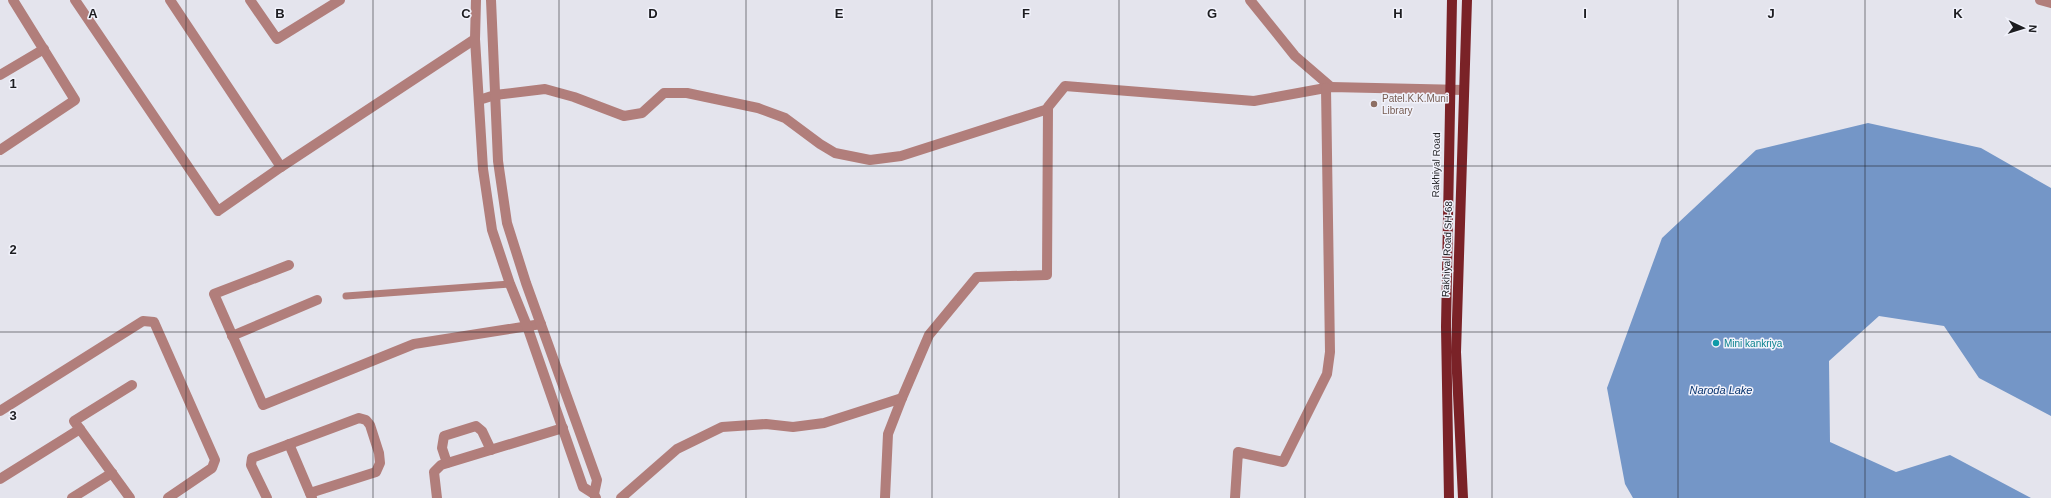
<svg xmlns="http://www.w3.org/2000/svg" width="2051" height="498" viewBox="0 0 2051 498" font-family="Helvetica,sans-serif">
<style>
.water{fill:#7496c7}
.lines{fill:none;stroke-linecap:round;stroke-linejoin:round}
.service{stroke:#b17e7b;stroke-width:7}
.minor{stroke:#b17e7b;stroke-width:10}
.tertiary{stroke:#b17e7b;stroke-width:10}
.primary{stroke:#7a2227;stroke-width:10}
.grid{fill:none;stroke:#1d1d21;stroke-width:1;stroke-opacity:0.55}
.education-dot{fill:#8d6e63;stroke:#f1f2fb;stroke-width:1.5}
.culture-dot{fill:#0f9aa8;stroke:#f1f2fb;stroke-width:1.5}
.labels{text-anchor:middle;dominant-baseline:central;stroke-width:3;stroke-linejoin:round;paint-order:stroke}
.education-label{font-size:10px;fill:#785e54;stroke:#f1f2fb;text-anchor:start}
.street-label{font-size:10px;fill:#1d1d21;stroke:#f1f2fb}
.culture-label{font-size:10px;fill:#0d838f;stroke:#f1f2fb;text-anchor:start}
.water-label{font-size:11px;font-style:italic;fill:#08346f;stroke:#f1f2fb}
.grid-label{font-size:13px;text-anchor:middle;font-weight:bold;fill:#1d1d21;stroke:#f1f2fb;stroke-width:3;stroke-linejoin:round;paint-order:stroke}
</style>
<rect width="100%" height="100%" fill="#e4e4ed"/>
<!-- water -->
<path class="water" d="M1868 123 1981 148 2051 188V416L1979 378 1944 326 1879 316 1829 361 1830 442 1896 472 1950 455 2031 498H1633L1625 484 1607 388 1662 238 1756 150Z"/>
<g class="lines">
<!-- service -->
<path class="service" d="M346 296 510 284"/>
<!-- minor -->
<g class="minor">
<path d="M75 0 218 211 281 167 170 0"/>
<path d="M250 0 277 39 340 0"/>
<path d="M1250 0 1295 56 1331 87"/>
<path d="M0 75 44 49"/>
<path d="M479 100 495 95 545 89 574 97 624 116 642 113 664 93H687L758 108 785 118 820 144 835 153 870 160 901 156 1048 109"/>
<path d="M0 150 75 100 13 0"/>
<path d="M281 167 475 39"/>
<path d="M289 265 214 294 263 405 414 344 541 324"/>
<path d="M232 336 317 300"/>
<path d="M0 411 143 321 154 322 215 460 212 468 168 498"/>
<path d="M289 444 312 498"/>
<path d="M447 463 442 448 444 436 476 426 482 431 491 450"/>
<path d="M0 479 80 429"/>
<path d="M72 498 112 473"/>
<path d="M130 498 74 421 132 385"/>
<path d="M267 498 251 465 252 458 359 418 366 420 370 425 379 453 380 463 376 472 310 493"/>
<path d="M437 498 434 472 441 465 563 428"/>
<path d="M621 498 677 449 722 427 766 424 793 427 824 423 902 398"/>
<path d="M885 498 888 434 902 398 929 335 977 277 1047 275 1048 107 1065 86 1254 101 1331 87 1464 90"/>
<path d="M1235 498 1238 452 1283 462 1327 374 1330 352 1326 88"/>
</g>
<!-- tertiary -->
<g class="tertiary">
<path d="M476 0 475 39 483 169 492 230 510 284 527 326 583 487 594 494"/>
<path d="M491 0 498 161 507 223 526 283 597 480 594 494 596 498"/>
<path d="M2040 0 2051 3"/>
</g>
<!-- primary -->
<g class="primary">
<path d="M1449 498 1446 327 1452 0"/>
<path d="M1463 498 1456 352 1467 0"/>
</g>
</g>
<!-- grid -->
<path class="grid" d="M186 0V498M373 0V498M559 0V498M746 0V498M932 0V498M1119 0V498M1305 0V498M1492 0V498M1678 0V498M1865 0V498M0 166H2051M0 332H2051"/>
<!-- markers -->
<circle class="education-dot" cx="1374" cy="104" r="4"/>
<circle class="culture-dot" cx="1716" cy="343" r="4"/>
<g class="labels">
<!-- education labels -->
<g class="education-label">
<text x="1382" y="98">Patel.K.K.Muni<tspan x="1382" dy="12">Library</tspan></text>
</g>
<!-- street labels -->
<g class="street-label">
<text transform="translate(1436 165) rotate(-89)">Rakhiyal Road</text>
<text transform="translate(1447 249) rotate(-88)">Rakhiyal Road SH-68</text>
</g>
<!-- culture labels -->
<g class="culture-label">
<text x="1724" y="343">Mini kankriya</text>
</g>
<!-- water labels -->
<g class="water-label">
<text x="1721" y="390">Naroda Lake</text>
</g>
</g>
<g class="grid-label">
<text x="93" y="18">A</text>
<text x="280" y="18">B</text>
<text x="466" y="18">C</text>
<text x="653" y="18">D</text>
<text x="839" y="18">E</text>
<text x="1026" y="18">F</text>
<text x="1212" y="18">G</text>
<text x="1398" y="18">H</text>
<text x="1585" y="18">I</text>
<text x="1771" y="18">J</text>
<text x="1958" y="18">K</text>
<text x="13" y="88">1</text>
<text x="13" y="254">2</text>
<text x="13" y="420">3</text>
</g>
<!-- north arrow -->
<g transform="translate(2023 28) rotate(94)" stroke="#f1f2fb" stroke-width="3" paint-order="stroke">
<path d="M0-3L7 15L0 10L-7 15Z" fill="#1d1d21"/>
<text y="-6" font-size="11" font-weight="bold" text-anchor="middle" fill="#1d1d21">N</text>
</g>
</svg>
